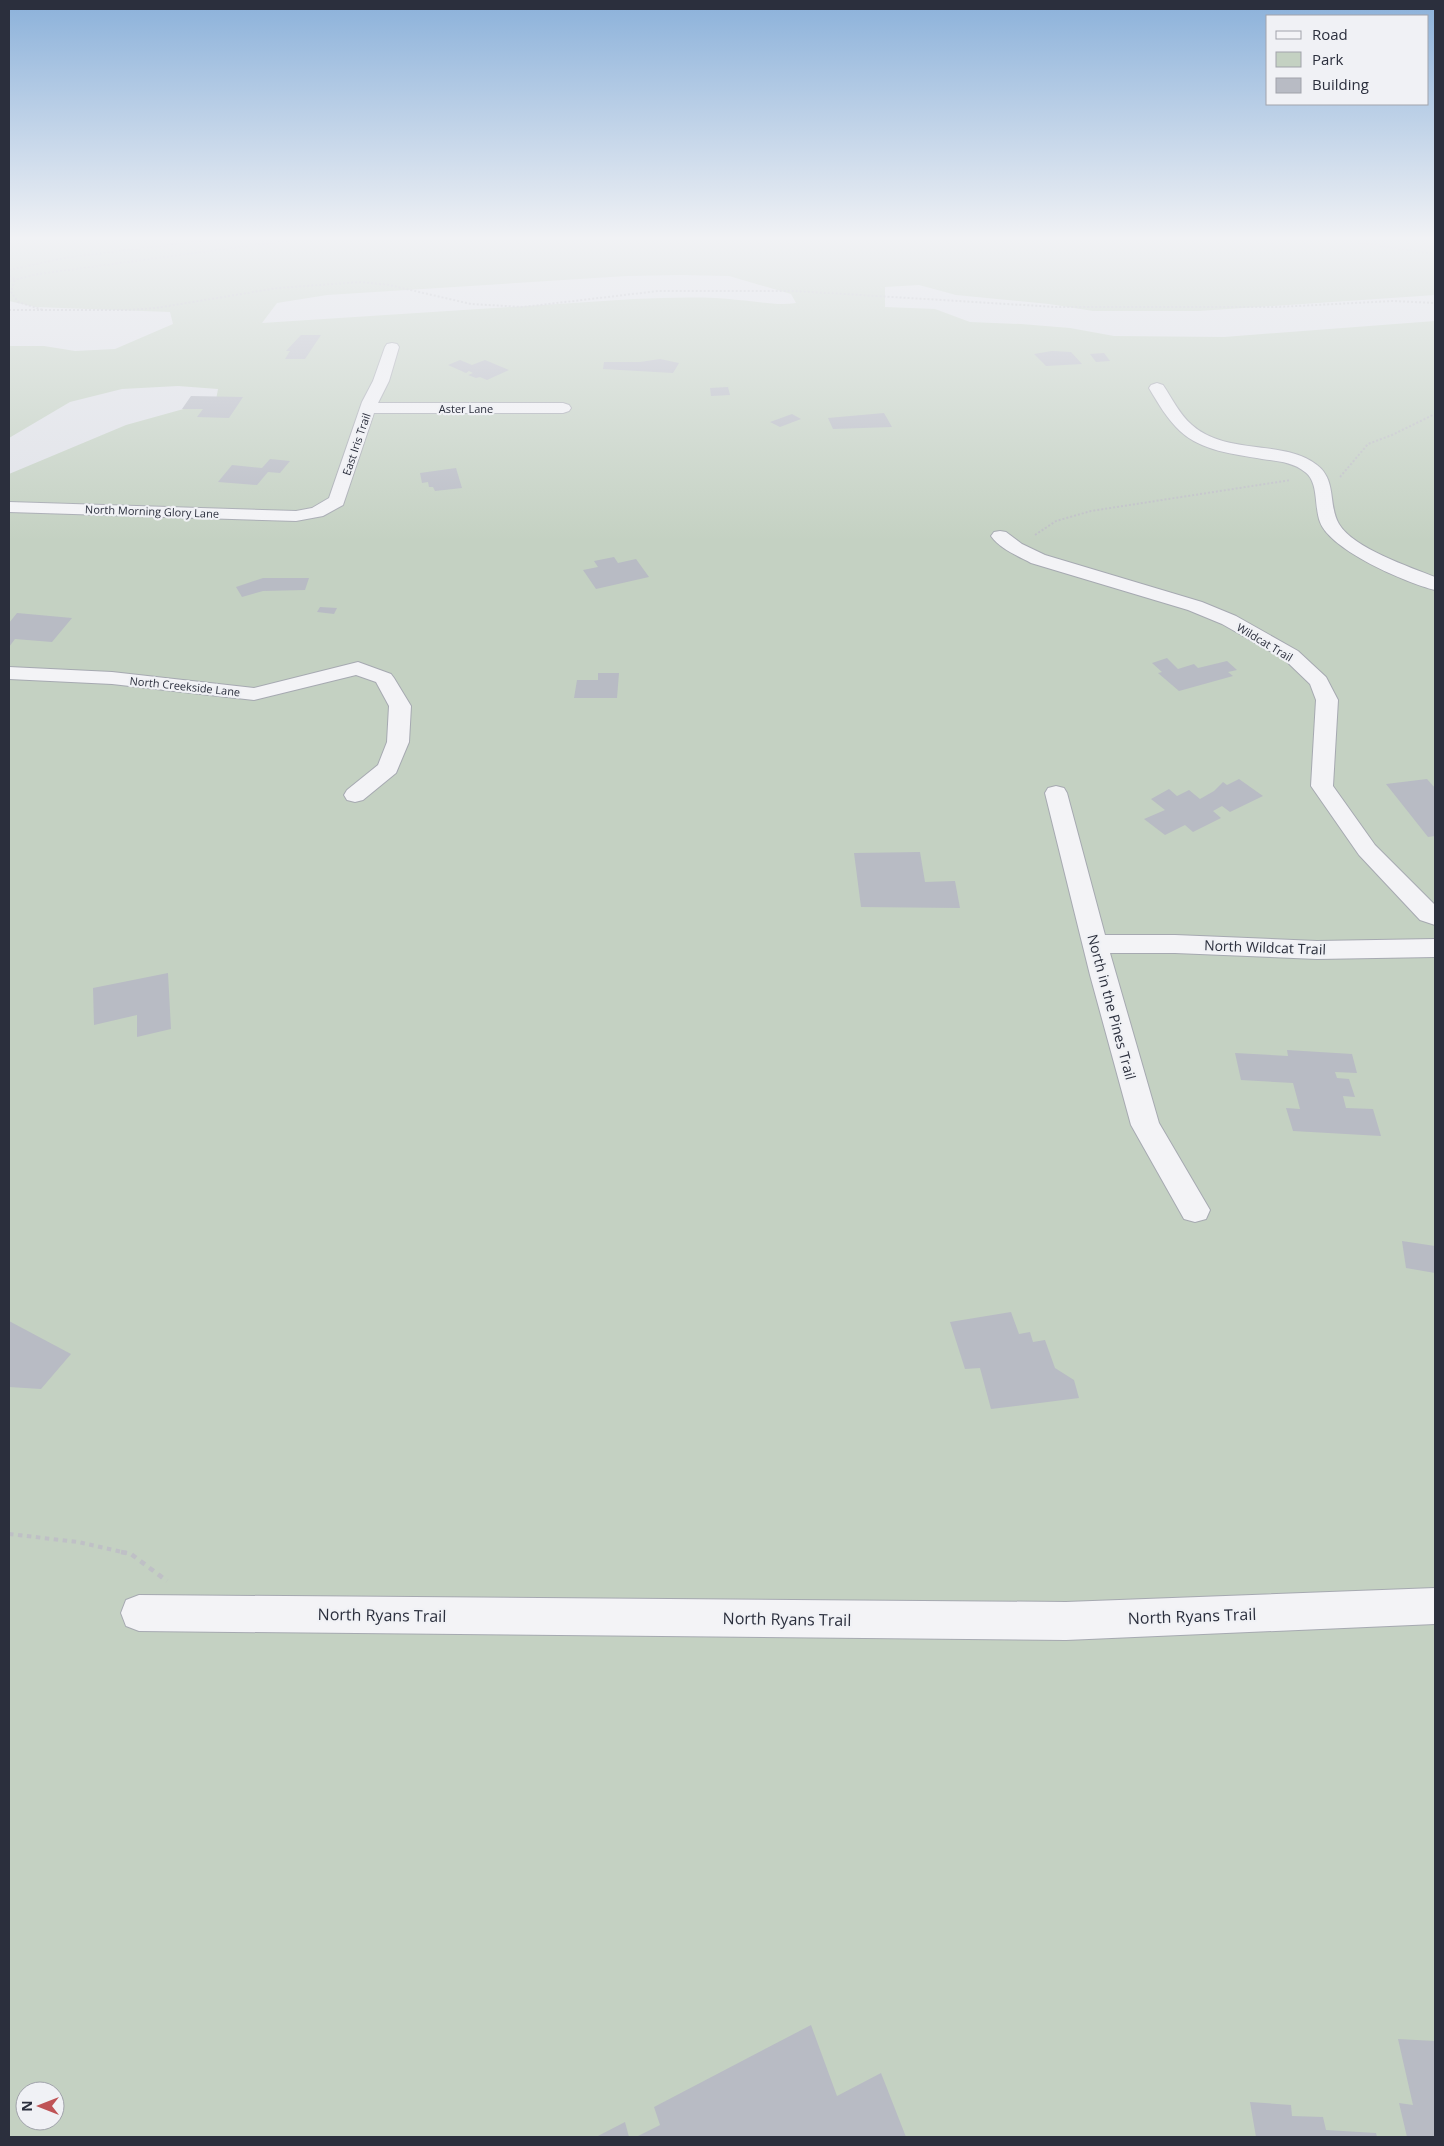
<svg xmlns="http://www.w3.org/2000/svg" width="1444" height="2146" viewBox="0 0 1444 2146" font-family="'Open Sans',sans-serif">
<style>
.green{fill:#c4d1c2;fill-rule:evenodd}
.building{fill:#b8bbc4}
.lines{fill:none;stroke-linecap:round;stroke-linejoin:round}
.minor-casing{stroke:#a6a9b1;stroke-width:2}
.path-far2{stroke:#bfc0c6;stroke-width:2;stroke-dasharray:2 2;stroke-linecap:butt}
.path-far1{stroke:#bfc0c6;stroke-width:4;stroke-dasharray:4.5 4.5;stroke-linecap:butt}
.path{stroke:#bfc0c6;stroke-width:4.5;stroke-dasharray:5.5 5.5;stroke-linecap:butt}
.minor{fill:#f3f3f6;fill-rule:evenodd}
.labels{text-anchor:middle;dominant-baseline:central;stroke-width:4.5;stroke-linejoin:round;paint-order:stroke}
.far-street-label{font-size:11px;fill:#2b2f3d;stroke:#f0f1f5}
.street-label{font-size:14px;fill:#2b2f3d;stroke:#f0f1f5}
.near-street-label{font-size:16px;fill:#2b2f3d;stroke:#f0f1f5}
</style>
<rect width="100%" height="100%" fill="#e0e2e8"/>
<!-- green -->
<path class="green" d="M9 240H1435V295L1199 311H1093L1049 304 956 295 919 285 885 287V307L935 309 970 322 1021 324 1070 328 1114 336 1224 337 1435 321V2137H9V474L126 425 216 400 218 389 178 386 122 389 70 402 9 438V346H44L75 351 115 349 173 324 170 312 35 307 9 301ZM680 275 729 276 791 294 796 303C776 306 758 301 738 300 704 296 669 298 634 299L262 323 277 303 327 295 627 276ZM25 2091H55V2121H25Z"/>
<!-- building -->
<g class="building">
<path d="M301 335H321L305 359H285L290 351H286Z"/>
<path d="M1052 351 1071 352 1082 364 1046 366 1034 354Z"/>
<path d="M1104 353 1110 361 1096 362 1090 354Z"/>
<path d="M660 359 679 363 673 373 603 369 604 362H640Z"/>
<path d="M460 360 472 365 485 360 509 370 487 380 480 377 476 378 468 375 473 373 469 371 466 373 448 365Z"/>
<path d="M728 387 730 395 711 396 710 388Z"/>
<path d="M191 396 243 397 229 418 197 417 203 409H182Z"/>
<path d="M884 413 892 427 833 429 828 418Z"/>
<path d="M792 414 801 419 780 427 770 422Z"/>
<path d="M270 459 290 461 280 473 268 472 257 485 218 482 232 465 262 468Z"/>
<path d="M456 468 462 488 435 491 433 487H429L428 482 422 483 420 473Z"/>
<path d="M614 557 618 563 636 559 649 577 596 589 583 570 598 567 594 561Z"/>
<path d="M263 578H309L305 590 263 591 242 597 236 587Z"/>
<path d="M320 607 337 608 334 614 317 612Z"/>
<path d="M17 613 72 618 52 642 15 639 9 647V623Z"/>
<path d="M1167 658 1178 669 1194 664 1198 668 1227 661 1237 670 1228 672 1233 676 1179 691 1158 673 1162 672 1152 663Z"/>
<path d="M598 673H619L617 698H574L577 680H598Z"/>
<path d="M1239 779 1263 796 1230 812 1222 806 1213 811 1221 818 1193 832 1185 825 1165 835 1144 819 1165 810 1151 799 1169 789 1177 796 1189 790 1200 799 1214 791 1223 782 1227 785Z"/>
<path d="M1427 779 1435 788V836L1428 837 1386 784Z"/>
<path d="M920 852 925 882 955 881 960 908 861 907 854 853Z"/>
<path d="M168 973 171 1029 137 1037V1015L94 1025 93 988Z"/>
<path d="M1287 1050 1352 1054 1357 1073 1335 1072 1337 1078 1349 1079 1355 1097 1343 1096 1346 1108 1373 1109 1381 1136 1293 1131 1286 1108 1300 1109 1293 1083 1241 1080 1235 1053 1288 1056Z"/>
<path d="M1402 1241 1435 1246V1273L1406 1268Z"/>
<path d="M1011 1312 1019 1334 1030 1332 1033 1342 1045 1340 1055 1368 1074 1380 1079 1398 991 1409 980 1368 965 1369 950 1322Z"/>
<path d="M9 1321 71 1354 41 1389 9 1387Z"/>
<path d="M811 2025 837 2096 881 2073 906 2137H636L660 2125 654 2107Z"/>
<path d="M1398 2039 1435 2041V2137H1407L1399 2103 1413 2105Z"/>
<path d="M1250 2102 1291 2105 1292 2116 1323 2117 1326 2130 1376 2133 1377 2137H1256Z"/>
<path d="M625 2122 629 2137H596Z"/>
</g>
<g class="lines">
<!-- minor casing -->
<g class="minor-casing">
<g id="minor">
<path d="M392 343 397 344 399 347 389 381 378 403H563L569 405 571 408 569 411 563 413H374L343 505 323 516 296 521 9 512V502L296 511 312 508 329 498 362 402 373 381 385 347 387 344Z"/>
<path d="M1157 383 1163 385C1172 398 1179 414 1192 425 1227 456 1284 439 1317 465 1337 480 1328 506 1339 524 1353 548 1410 567 1435 577V590C1406 583 1330 550 1320 522 1314 507 1319 482 1305 472 1293 462 1276 461 1262 459 1234 454 1201 451 1180 431 1167 419 1158 403 1149 388L1151 385Z"/>
<path d="M1000 531 1006 532 1022 544 1045 555 1202 602 1236 616 1298 651 1326 677 1338 700 1333 786 1375 845 1435 905V925L1420 920 1359 855 1311 786 1316 700 1310 684 1284 659 1222 624 1188 610 1031 563C1018 556 1000 549 991 536L994 532Z"/>
<path d="M358 662 391 674 394 678 411 706 409 742 396 773 363 800 355 802 347 800 344 795 347 790 378 765 387 742 389 706 376 682 356 675 254 700 112 684 9 679V667L112 672 254 688Z"/>
<path d="M1056 786 1064 788 1067 793 1105 935H1175L1317 941 1435 939V957L1317 959 1175 953H1110L1159 1123 1210 1210 1206 1219 1195 1222 1184 1219 1131 1125 1090 975 1045 793 1048 788Z"/>
<path d="M1435 1588V1624L1066 1640 139 1631 126 1626 121 1613 126 1600 139 1595 1066 1602Z"/>
</g>
</g>
<!-- path-far2 -->
<g class="path-far2">
<path d="M1343 240 1435 254"/>
<path d="M9 270 64 258 208 240"/>
<path d="M9 276 15 279 11 292 18 302 43 310"/>
<path d="M9 281 38 274 292 240"/>
<path d="M9 310H127L156 308 278 288 361 282 389 285 471 304 523 307 658 291H795L1056 307H1277L1393 301 1435 303"/>
<path d="M1340 477 1368 444 1392 435 1435 414"/>
<path d="M1035 535 1056 521 1091 511 1291 480"/>
</g>
<!-- path-far1 -->
<path class="path-far1" d="M9 1534 78 1542 127 1553"/>
<!-- path -->
<path class="path" d="M121 1552 131 1554 167 1581"/>
<!-- minor -->
<use href="#minor" class="minor"/>
</g>
<!-- sky -->
<linearGradient id="sky" x2="0" y2="1"><stop stop-color="#8bb1da"/><stop offset="0.44" stop-color="#f1f2f5"/><stop offset="1" stop-color="#f1f2f5" stop-opacity="0"/></linearGradient>
<rect width="1444" height="541" fill="url(#sky)"/>
<g class="labels">
<!-- far-street labels -->
<g class="far-street-label">
<text x="466" y="408">Aster Lane</text>
<text transform="translate(356 444) rotate(-71)">East Iris Trail</text>
<text transform="translate(152 511) rotate(2)">North Morning Glory Lane</text>
<text transform="translate(1265 642) rotate(31)">Wildcat Trail</text>
<text transform="translate(185 686) rotate(6)">North Creekside Lane</text>
</g>
<!-- street labels -->
<g class="street-label">
<text transform="translate(1265 947) rotate(2)">North Wildcat Trail</text>
<text transform="translate(1112 1007) rotate(75)">North in the Pines Trail</text>
</g>
<!-- near-street labels -->
<g class="near-street-label">
<text transform="translate(382 1615) rotate(1)">North Ryans Trail</text>
<text transform="translate(1192 1616) rotate(-2)">North Ryans Trail</text>
<text transform="translate(787 1619) rotate(1)">North Ryans Trail</text>
</g>
</g>
<!-- border -->
<rect width="1444" height="2146" fill="none" stroke="#2b2f3d" stroke-width="20"/>
<!-- legend -->
<rect x="1266" y="15" width="162" height="90" fill="#f0f1f5" stroke="#a1a3ab"/>
<rect x="1276" y="31" width="25" height="8" fill="#f3f3f6" stroke="#a1a3ab"/>
<text x="1312" y="40" font-size="15" fill="#2b2f3d">Road</text>
<rect x="1276" y="52" width="25" height="15" fill="#c4d1c2" stroke="#a1a3ab"/>
<text x="1312" y="65" font-size="15" fill="#2b2f3d">Park</text>
<rect x="1276" y="78" width="25" height="15" fill="#b8bbc4" stroke="#a1a3ab"/>
<text x="1312" y="90" font-size="15" fill="#2b2f3d">Building</text>
<!-- north arrow -->
<g transform="translate(40 2106) rotate(270)"><circle r="24" fill="#f0f1f5" stroke="#a1a3ab"/>
<path d="M0-4L9 19L0 12L-9 19Z" fill="#bf5356"/>
<text y="-8" font-size="14" font-weight="bold" text-anchor="middle" fill="#2b2f3d">N</text>
</g>
</svg>
